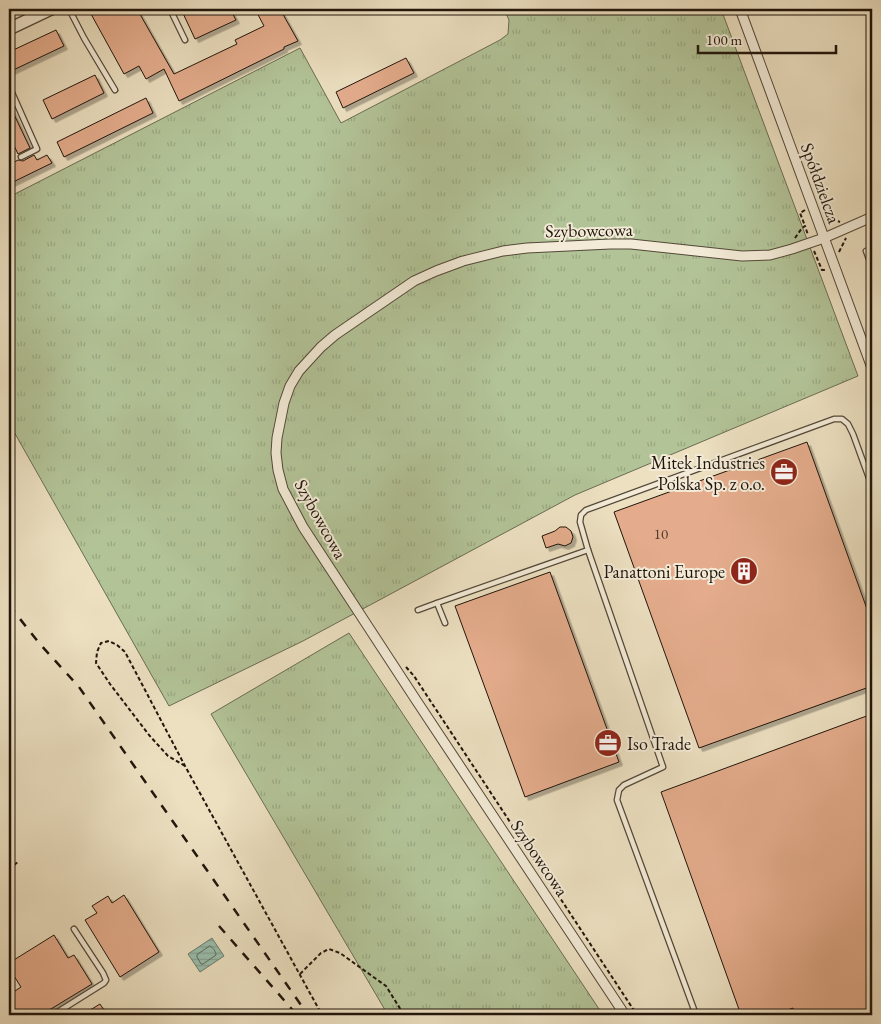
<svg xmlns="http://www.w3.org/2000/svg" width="881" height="1024" viewBox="0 0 881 1024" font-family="'EB Garamond',serif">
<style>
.grass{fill:url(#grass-tufts);stroke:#696c52}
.water{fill:url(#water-rules);stroke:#697a6c}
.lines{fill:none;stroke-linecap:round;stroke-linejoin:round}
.shore{stroke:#5d6a5c;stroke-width:1}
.building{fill:#e4ac8c;stroke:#20150c;filter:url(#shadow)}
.service-casing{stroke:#534839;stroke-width:7}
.minor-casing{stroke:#534839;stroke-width:11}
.tertiary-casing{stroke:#534839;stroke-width:14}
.path{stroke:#20150c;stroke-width:2;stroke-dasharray:4 2.5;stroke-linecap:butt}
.service{stroke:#f3ebd7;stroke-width:4.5}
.minor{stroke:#f3ebd7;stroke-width:9}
.tertiary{stroke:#f3ebd7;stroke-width:11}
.rail{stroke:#20150c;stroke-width:2.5;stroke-dasharray:9 9;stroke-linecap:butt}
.labels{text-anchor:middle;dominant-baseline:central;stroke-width:4;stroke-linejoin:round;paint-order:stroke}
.number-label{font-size:15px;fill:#513b2c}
.street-label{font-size:18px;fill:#20150c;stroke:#f3ebd7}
.poi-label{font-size:18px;fill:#20150c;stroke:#f3ebd7;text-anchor:end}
</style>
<defs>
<pattern id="grass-tufts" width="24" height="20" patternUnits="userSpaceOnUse" patternTransform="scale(1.25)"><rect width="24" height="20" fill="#b2c397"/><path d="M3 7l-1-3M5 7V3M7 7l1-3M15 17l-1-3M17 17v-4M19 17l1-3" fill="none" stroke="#99a781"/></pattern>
<pattern id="water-rules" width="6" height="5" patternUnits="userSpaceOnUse" patternTransform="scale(1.25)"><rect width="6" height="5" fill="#9abeac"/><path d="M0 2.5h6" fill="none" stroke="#84a293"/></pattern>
<filter id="shadow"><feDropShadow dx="3.5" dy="3.5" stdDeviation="0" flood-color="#0004"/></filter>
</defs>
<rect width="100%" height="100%" fill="#ece0c1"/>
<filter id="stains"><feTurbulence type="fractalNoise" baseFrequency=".004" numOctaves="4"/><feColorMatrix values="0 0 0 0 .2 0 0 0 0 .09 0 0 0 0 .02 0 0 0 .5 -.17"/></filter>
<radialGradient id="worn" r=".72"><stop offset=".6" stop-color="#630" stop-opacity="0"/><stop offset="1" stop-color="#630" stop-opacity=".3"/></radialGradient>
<!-- grass -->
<g class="grass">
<path d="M504 9H721L858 376 575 495 303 641 169 706 9 423V197L300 48 341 123 500 40 508 34 509 20Z"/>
<path d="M349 633 603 1015H388L211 714Z"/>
</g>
<!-- water -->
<path class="water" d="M212 938 224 956 200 972 188 954Z"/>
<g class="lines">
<!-- shore -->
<path class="shore" d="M210 946C213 947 216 952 216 955L203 964H201L197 957V955Z"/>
</g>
<!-- building -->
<g class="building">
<path d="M102 9H137L174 74 237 44 235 40 264 26 255 9H280L298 41 284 47V49L179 101 164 69 146 79 139 66 124 74 91 14Z"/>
<path d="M181 9H230L236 20 195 39Z"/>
<path d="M56 30 64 46 9 72V52Z"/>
<path d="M406 58 414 73 343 108 336 92Z"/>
<path d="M95 75 104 93 52 119 43 100Z"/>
<path d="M146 98 153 113 64 157 57 142Z"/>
<path d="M9 104 30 148 18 154 9 135Z"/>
<path d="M34 155 37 160 47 155 52 163 9 184V165L18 160 23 161Z"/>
<path d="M807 442 872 623V686L699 748 614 512Z"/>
<path d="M560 527H566L571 531 573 537 571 543 565 546 558 544 546 548 542 536 555 531Z"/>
<path d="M550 572 619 762 525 797 455 606Z"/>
<path d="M872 714V1015H795L793 1008 774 1015H741L661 792Z"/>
<path d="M124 895 159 952 120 977 85 920 97 913 92 906 108 896 112 903Z"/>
<path d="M54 935 68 958 74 955 92 984 41 1015H9V995L21 987 9 968V963Z"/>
<path d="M100 1004 107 1015H82Z"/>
</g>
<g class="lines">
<!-- service casing -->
<g class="service-casing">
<g id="service">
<path d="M69 9 84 38 115 90"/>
<path d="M170 9 185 40"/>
<path d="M9 86 37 149 21 157"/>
<path d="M9 150 11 155 9 157"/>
<path d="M872 249 866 251 872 267"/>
<path d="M418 610 437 603"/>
<path d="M445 623 437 603 588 550"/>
<path d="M53 1015 104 983 106 980 103 973 74 929"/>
<path d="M696 1015 617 800 619 790 624 785 663 767 588 550 580 522 581 515 586 510 834 419H842L848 424 853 434 869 478 872 476"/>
</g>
</g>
<!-- minor casing -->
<g class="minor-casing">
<g id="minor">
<path d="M740 9 872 368"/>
<path d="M625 1015 416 700 303 527 283 489 278 470 276 453 277 438 284 403 290 386 299 371 321 347 335 335 414 281 436 271 463 261 503 251 527 248 610 244H631L742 256 770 255 792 249 824 238 872 217"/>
</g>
</g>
<!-- tertiary casing -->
<g class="tertiary-casing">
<path id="tertiary" d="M9 29 51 9"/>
</g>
<!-- path -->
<g class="path">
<path d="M805 210 800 213 805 226"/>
<path d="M826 216 840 222"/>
<path d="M795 238 802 228 805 226 808 235"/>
<path d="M814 251 822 270H826"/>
<path d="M839 252 846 238"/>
<path d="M868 375 872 387"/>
<path d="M406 667 414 676 637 1015"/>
<path d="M185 766 168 756 149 735 110 684 96 663 97 652 101 643 109 641 117 645 125 652 185 766 322 1015"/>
<path d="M9 869 19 861"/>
<path d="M300 974 321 953 329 949 340 953 386 986 404 1015"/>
</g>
<!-- service -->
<use href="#service" class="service"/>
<!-- minor -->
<use href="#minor" class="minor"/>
<!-- tertiary -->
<use href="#tertiary" class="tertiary"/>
<!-- rail -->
<g class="rail">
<path d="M9 605 39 643 79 687 308 1015"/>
<path d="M219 926 297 1015"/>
</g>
</g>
<!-- icons -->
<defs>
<g id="office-disc" transform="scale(1.4375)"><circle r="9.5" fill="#8f2418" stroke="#f3ebd7"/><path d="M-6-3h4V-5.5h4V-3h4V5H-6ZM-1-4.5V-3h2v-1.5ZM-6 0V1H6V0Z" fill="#fff"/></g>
<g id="building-disc" transform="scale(1.4375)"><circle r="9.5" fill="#8f2418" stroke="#f3ebd7"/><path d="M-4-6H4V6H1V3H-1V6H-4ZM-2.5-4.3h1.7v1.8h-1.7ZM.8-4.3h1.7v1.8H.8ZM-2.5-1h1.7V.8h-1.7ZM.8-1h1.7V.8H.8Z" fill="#fff"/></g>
</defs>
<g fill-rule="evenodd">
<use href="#office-disc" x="784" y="472"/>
<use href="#building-disc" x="744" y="571"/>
<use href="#office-disc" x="608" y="743"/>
</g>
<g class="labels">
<!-- number labels -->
<g class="number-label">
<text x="661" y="533">10</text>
</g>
<!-- street labels -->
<g class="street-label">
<text transform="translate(821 183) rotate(70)">Spółdzielcza</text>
<text transform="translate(589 230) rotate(-1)">Szybowcowa</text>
<text transform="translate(321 519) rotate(61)">Szybowcowa</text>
<text transform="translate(540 858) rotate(56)">Szybowcowa</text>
</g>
<!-- poi labels -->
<g class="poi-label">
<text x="765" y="462">Mitek Industries<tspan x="765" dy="21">Polska Sp. z o.o.</tspan></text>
<text x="725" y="571">Panattoni Europe</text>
<text x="627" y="743" text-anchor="start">Iso Trade</text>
</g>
</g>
<!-- margin -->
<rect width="881" height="1024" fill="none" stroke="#ece0c1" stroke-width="30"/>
<rect x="10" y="10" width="861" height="1004" fill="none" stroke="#20150c" stroke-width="2.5"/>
<rect x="15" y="15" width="851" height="994" fill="none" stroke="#20150c"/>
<!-- scale -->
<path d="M698 45v8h138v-8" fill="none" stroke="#20150c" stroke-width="2.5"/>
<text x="706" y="45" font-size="15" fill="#20150c" stroke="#f3ebd7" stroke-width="4" paint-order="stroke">100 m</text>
<rect width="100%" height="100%" filter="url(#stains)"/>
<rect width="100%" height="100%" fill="url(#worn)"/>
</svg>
